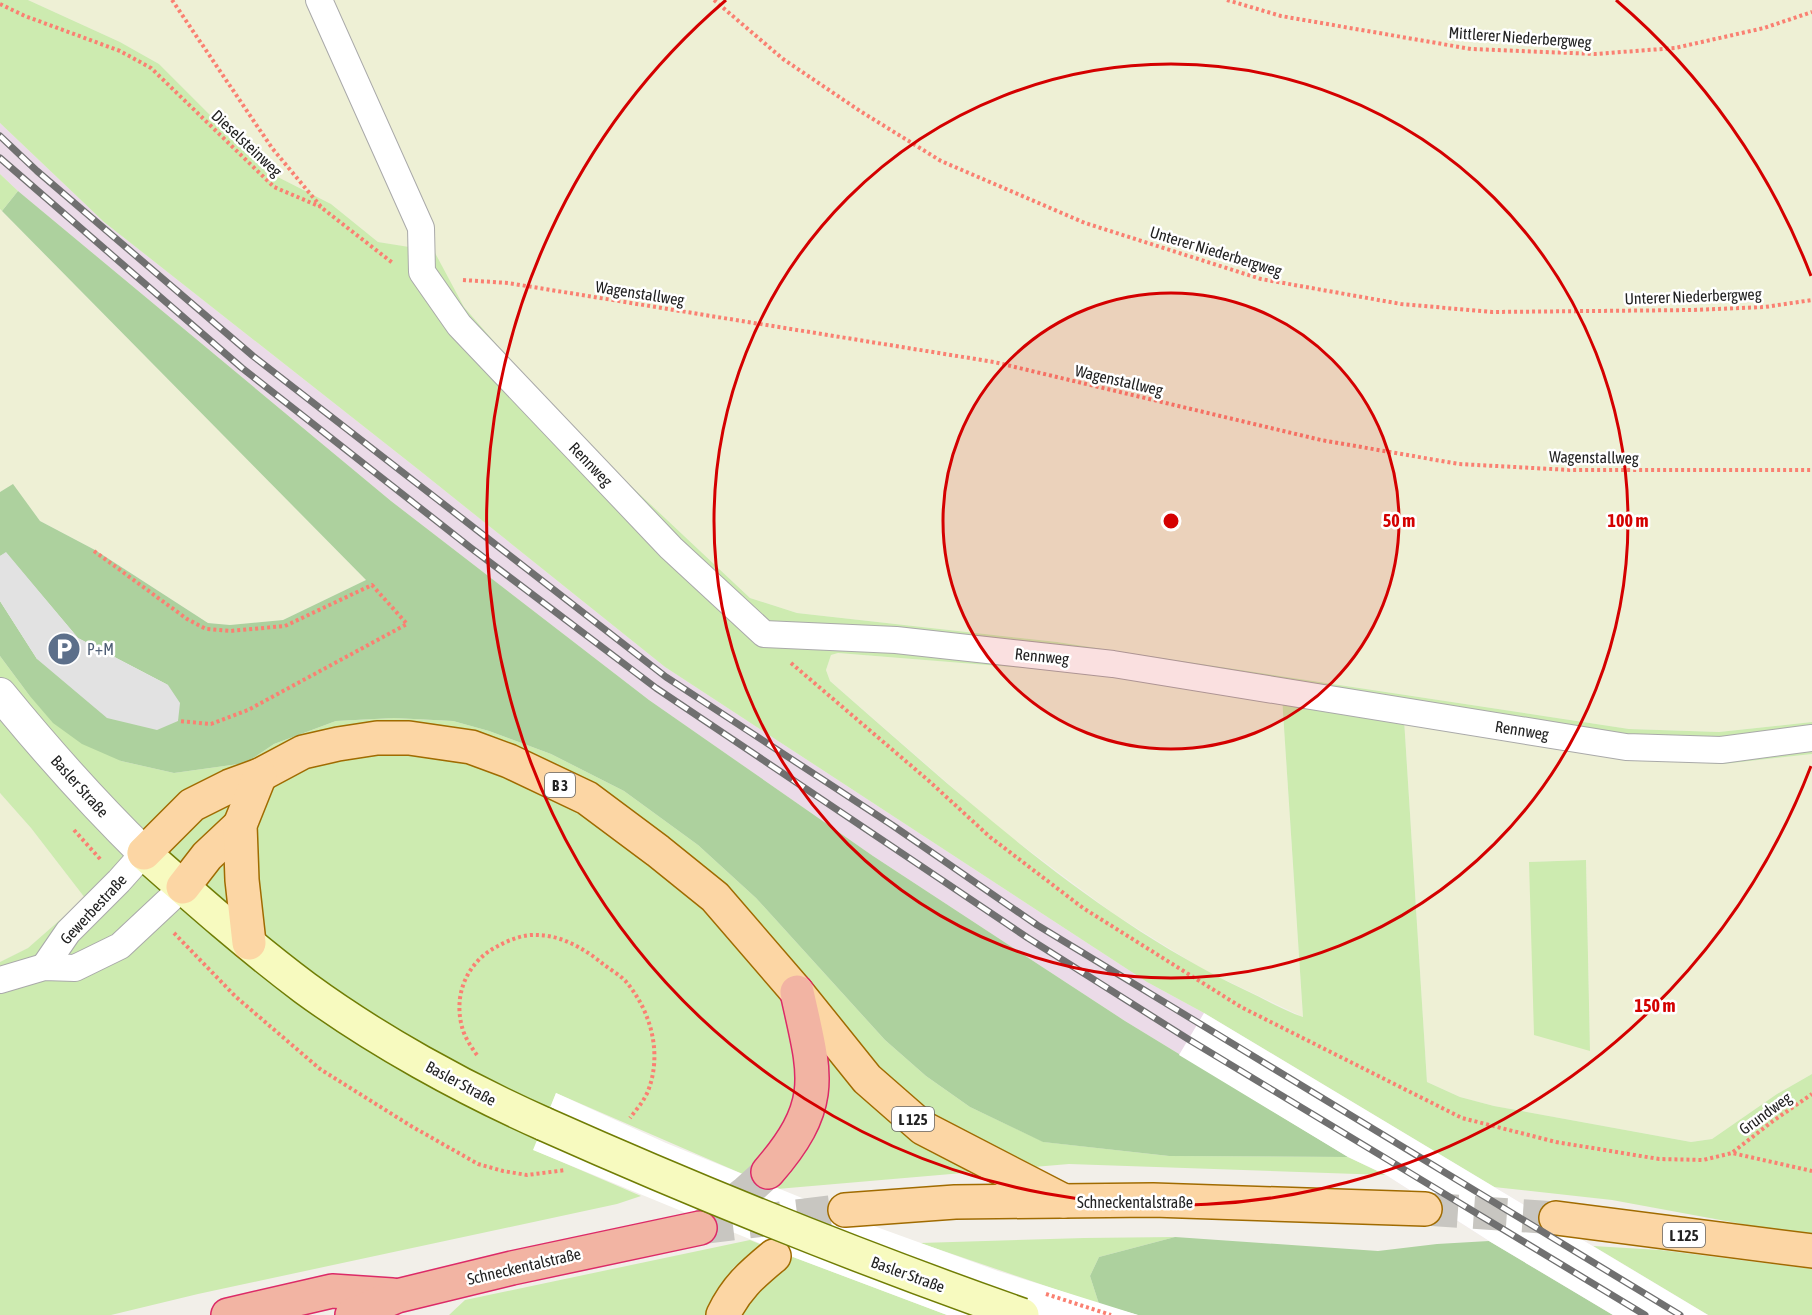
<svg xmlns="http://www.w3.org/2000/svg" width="1812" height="1315" viewBox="0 0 1812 1315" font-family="'Asap Condensed',sans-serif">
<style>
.industrial{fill:#ebdbe8}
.farmland{fill:#eef0d5;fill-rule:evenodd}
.grass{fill:#cdebb0;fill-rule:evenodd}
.forest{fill:#add19e}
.parking{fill:#e2e2e2}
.pier{fill:#fff}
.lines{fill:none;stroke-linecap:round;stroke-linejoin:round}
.primary-tunnel{stroke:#c8c6c1;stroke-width:33;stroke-dasharray:33 16;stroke-linecap:butt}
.trunk-tunnel{stroke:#c8c6c1;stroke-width:33;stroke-dasharray:33 16;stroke-linecap:butt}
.minor-casing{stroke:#a9a9a9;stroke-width:28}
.tertiary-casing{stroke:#a9a9a9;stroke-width:34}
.secondary-casing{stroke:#707d05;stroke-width:36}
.primary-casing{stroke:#a06b00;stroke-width:36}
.trunk-casing{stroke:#dc2a67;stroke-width:36}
.path{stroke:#fa8072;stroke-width:4;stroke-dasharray:3 3;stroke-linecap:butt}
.minor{stroke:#fff;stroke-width:26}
.tertiary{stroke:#fff;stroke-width:32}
.secondary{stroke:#f7fabf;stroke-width:33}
.primary{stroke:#fcd6a4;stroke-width:33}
.trunk{stroke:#f2b4a3;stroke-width:33}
.rail-casing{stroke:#707070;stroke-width:7}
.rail{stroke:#fff;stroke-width:4.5;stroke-dasharray:14;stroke-linecap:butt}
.secondary-bridge-casing{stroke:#707d05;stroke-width:36;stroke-linecap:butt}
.path-bridge{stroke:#fa8072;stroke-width:4;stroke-dasharray:3 3;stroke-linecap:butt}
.secondary-bridge{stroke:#f7fabf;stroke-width:33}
.ring{fill:none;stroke:#d40000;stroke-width:3}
.labels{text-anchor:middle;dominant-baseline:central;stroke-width:5;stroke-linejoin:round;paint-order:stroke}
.shield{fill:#fff;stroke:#646464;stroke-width:1.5}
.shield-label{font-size:15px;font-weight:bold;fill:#222}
.street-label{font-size:16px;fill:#222;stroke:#fff}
.service-label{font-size:16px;fill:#4e5e75;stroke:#fff;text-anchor:start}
.centre{fill:#d40000;stroke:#fff;stroke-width:3}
.ring-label{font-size:18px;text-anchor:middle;font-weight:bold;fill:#d40000;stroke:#fff;stroke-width:5;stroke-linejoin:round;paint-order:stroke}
</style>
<rect width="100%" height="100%" fill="#f2efe9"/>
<!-- industrial -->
<path class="industrial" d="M0 123 104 222 419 470 665 667 1147 982 1204 1013 1708 1315H1613L1489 1241 1386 1175 1348 1157 1125 1021 873 856 649 700 391 501 18 191 0 174Z"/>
<!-- farmland -->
<g class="farmland">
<path d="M28 0H1812V722L1719 732 1629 729 1057 642 797 613 750 598 598 455 498 346 464 307 434 252 378 242 331 204 266 171 159 64 120 42Z"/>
<path d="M0 209 366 580 283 620 230 625 208 623 95 550 40 521 13 485 0 492Z"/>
<path d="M838 653 1112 675 1282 697 1303 1017 1204 970 1114 914 999 828 830 681 826 670 831 655Z"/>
<path d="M1404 719 1723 764 1812 754V1074L1777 1094 1712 1139 1691 1142 1494 1106 1460 1097 1427 1082ZM1586 860 1590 1051 1529 862Z"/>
<path d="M0 793 31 828 85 898 28 948 0 962Z"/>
</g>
<!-- grass -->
<g class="grass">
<path d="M0 0H28L120 42 159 64 266 171 331 204 378 242 434 251 464 307 498 346 598 455 750 598 797 613 1057 642 1629 729 1719 732 1812 722V754L1723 764 1659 760 1404 719 1427 1082 1460 1097 1494 1106 1691 1142 1712 1139 1777 1094 1812 1074V1237L1612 1200 1494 1187 1204 1013 1147 982 665 667 419 470 104 222 0 123ZM838 653 1112 675 1282 697 1303 1017C1283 1010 1264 999 1245 990 1088 915 960 794 830 681L826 670 831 655Z"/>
<path d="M0 174 18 191 2 211 0 209Z"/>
<path d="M0 656 29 695 121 761 174 773 246 763 274 744 336 721 394 718 453 721 489 731 551 754 624 791 698 845 756 898 885 1040 926 1076 970 1107 1044 1142 1169 1156 1348 1157 1386 1175 1069 1164 777 1189 556 1093 534 1150 641 1196 617 1204 198 1294 111 1315H0V962L28 948 85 898 31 828 0 793Z"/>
<path d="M1586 860 1590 1051 1534 1035 1529 862Z"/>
<path d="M1175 1237 1099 1257 1090 1276 1099 1304 920 1243 1084 1238Z"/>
<path d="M750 1240 762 1245 733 1268 716 1298 709 1315H449L465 1300Z"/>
<path d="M1593 1246 1660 1250 1812 1269V1315H1708Z"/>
<path d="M793 1257 947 1315H736L744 1299Z"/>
</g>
<!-- forest -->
<g class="forest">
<path d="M18 191 391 501 649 700 873 856 1125 1021 1348 1157 1169 1156 1043 1142 970 1107 926 1076 885 1040 756 898 698 845 624 791 551 754 489 731 453 721 394 718 336 721 274 744 246 763 174 773 121 761 82 744 53 723 29 695 0 656V601L37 659 168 685 78 638 6 553 0 556V492L13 484 40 521 95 550 208 623 230 625 283 620 366 580 2 211Z"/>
<path d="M1175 1237 1378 1251 1437 1244 1489 1241 1613 1315H1138L1099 1304 1090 1276 1099 1257Z"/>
</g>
<!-- parking -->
<path class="parking" d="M6 552 78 638 168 685 180 703 178 721 157 730 107 718 37 659 0 601V556Z"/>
<!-- pier -->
<g class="pier">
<path d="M1204 1013 1708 1315H1613L1489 1241 1386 1175 1348 1157 1179 1055Z"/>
<path d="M556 1093 666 1143 849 1217 998 1271 1138 1315H947L793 1257 533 1150Z"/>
</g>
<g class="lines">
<!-- primary-tunnel -->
<g class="primary-tunnel">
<path d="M1425 1209 1556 1218"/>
<path d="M700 1228 845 1210"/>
</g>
<!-- trunk-tunnel -->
<path class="trunk-tunnel" d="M700 1228 746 1192 768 1172"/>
<!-- minor casing -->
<g class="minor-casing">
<g id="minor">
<path d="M319 0 421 228 422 272 459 325 671 548 764 634 896 640 1113 664 1626 747 1721 750 1812 738"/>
<path d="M44 967 68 932 119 881 144 853"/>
<path d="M0 980 44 967 75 968 120 946 183 887"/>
</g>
</g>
<!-- tertiary casing -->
<g class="tertiary-casing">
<path id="tertiary" d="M0 694C45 749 93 803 144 853"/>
</g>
<!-- secondary casing -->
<g class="secondary-casing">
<path id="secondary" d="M144 853C196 899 249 946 305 988 376 1040 463 1088 544 1124"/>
</g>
<!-- primary casing -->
<g class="primary-casing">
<g id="primary">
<path d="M144 853 192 805 230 786 260 775 303 752 338 744 377 738H409L471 747 509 761 587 798 658 851 715 897 797 992 867 1079 923 1128 1064 1201"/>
<path d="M183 887 207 856 240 825"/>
<path d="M249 943 242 880 240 825 260 775"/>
<path d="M845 1210 955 1202 1153 1200 1425 1209"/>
<path d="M1556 1218 1812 1251"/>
<path d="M723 1315C736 1288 751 1275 774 1256"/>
</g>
</g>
<!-- trunk casing -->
<g class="trunk-casing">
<g id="trunk">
<path d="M768 1172C828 1103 815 1074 797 992"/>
<path d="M228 1315 332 1291 392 1295"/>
<path d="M352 1315 397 1296 512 1268 700 1228"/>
</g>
</g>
<!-- path -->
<g class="path">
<path d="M172 0 272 148 322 208 394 264"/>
<path d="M714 0 783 59 860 111 941 161 1085 223 1261 279 1401 304 1492 312 1693 310 1765 307 1812 300"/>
<path d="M1227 0 1281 16 1471 49 1595 54 1675 48 1764 28 1812 12"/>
<path d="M0 4 25 16 120 51 151 68 274 187 321 207"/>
<path d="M463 280 508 283 994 362 1321 440 1459 464 1570 470H1812"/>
<path d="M94 551 187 619 206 629 230 631 285 626 372 585 407 624 248 710 211 724 178 721"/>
<path d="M791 663 929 781 990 837 1083 908 1241 1007 1462 1118 1556 1142 1659 1159 1703 1160 1732 1153 1812 1171"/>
<path d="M74 830 101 860"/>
<path d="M174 933 236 997 320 1069 411 1126 478 1164 503 1171 527 1175 566 1170"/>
<path d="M477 1055C471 1047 464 1036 462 1027 453 993 468 961 498 946 509 940 524 934 537 935 561 935 585 949 603 964 611 970 622 976 628 984 652 1014 662 1055 648 1091 644 1101 636 1110 630 1118"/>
<path d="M1733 1152 1773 1121 1812 1094"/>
</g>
<!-- minor -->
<use href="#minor" class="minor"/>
<!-- tertiary -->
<use href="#tertiary" class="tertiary"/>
<!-- secondary -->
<use href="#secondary" class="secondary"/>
<!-- primary -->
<use href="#primary" class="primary"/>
<!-- trunk -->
<use href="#trunk" class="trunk"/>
<!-- rail casing -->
<g class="rail-casing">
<g id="rail">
<path d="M0 136 37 171 253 356 666 677 892 825 1037 925 1680 1315"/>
<path d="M0 158 242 368 471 548 656 688 1028 938 1188 1039 1645 1315"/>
</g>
</g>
<!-- rail -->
<use href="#rail" class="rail"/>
<!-- secondary-bridge casing -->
<g class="secondary-bridge-casing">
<path id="secondary-bridge" d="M544 1124C701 1194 860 1258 1022 1315"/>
</g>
<!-- path-bridge -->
<path class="path-bridge" d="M1046 1294 1111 1315"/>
<!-- secondary-bridge -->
<use href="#secondary-bridge" class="secondary-bridge"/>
</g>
<!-- distance rings -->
<circle cx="1171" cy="521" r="228" fill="#d40000" fill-opacity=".12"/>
<g class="ring">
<circle cx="1171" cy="521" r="228"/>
<circle cx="1171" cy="521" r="457"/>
<path d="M1811 766A685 685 0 1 1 726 0M1616 0A685 685 0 0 1 1811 276"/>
</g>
<!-- icons -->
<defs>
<g id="parking-disc" transform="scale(1.725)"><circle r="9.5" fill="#5c6f8a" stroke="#fff"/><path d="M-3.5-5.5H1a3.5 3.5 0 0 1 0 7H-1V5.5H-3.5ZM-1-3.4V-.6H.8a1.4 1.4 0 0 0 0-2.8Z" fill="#fff"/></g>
</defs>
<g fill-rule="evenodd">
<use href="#parking-disc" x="64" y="649"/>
</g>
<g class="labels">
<!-- shield labels -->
<g class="shield">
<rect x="545" y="773" width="30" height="24" rx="4.5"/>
<rect x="892" y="1107" width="42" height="24" rx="4.5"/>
<rect x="1663" y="1223" width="42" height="24" rx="4.5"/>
</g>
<g class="shield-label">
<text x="560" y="785">B 3</text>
<text x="913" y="1119">L 125</text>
<text x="1684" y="1235">L 125</text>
</g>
<!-- street labels -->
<g class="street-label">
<text transform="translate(1520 37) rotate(4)">Mittlerer Niederbergweg</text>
<text transform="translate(247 143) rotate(43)">Dieselsteinweg</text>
<text transform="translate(1216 251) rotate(17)">Unterer Niederbergweg</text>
<text transform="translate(640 293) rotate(9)">Wagenstallweg</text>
<text transform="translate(1693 296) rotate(-2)">Unterer Niederbergweg</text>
<text transform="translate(1119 380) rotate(13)">Wagenstallweg</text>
<text transform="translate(1594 457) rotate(1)">Wagenstallweg</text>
<text transform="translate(591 464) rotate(46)">Rennweg</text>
<text transform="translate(1042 656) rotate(6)">Rennweg</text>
<text transform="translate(1522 730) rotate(9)">Rennweg</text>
<text transform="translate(80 786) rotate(48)">Basler Straße</text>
<text transform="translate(93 909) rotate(-47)">Gewerbestraße</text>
<text transform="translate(461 1083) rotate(28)">Basler Straße</text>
<text transform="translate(1765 1113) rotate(-36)">Grundweg</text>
<text x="1135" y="1202">Schneckentalstraße</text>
<text transform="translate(524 1266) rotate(-13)">Schneckentalstraße</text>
<text transform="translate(908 1274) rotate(20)">Basler Straße</text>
</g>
<!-- service labels -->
<g class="service-label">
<text x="87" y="649">P+M</text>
</g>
</g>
<circle cx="1171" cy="521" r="9" class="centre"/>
<g class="ring-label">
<text x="1399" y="527">50 m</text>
<text x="1628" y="527">100 m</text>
<text x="1655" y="1012">150 m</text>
</g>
</svg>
